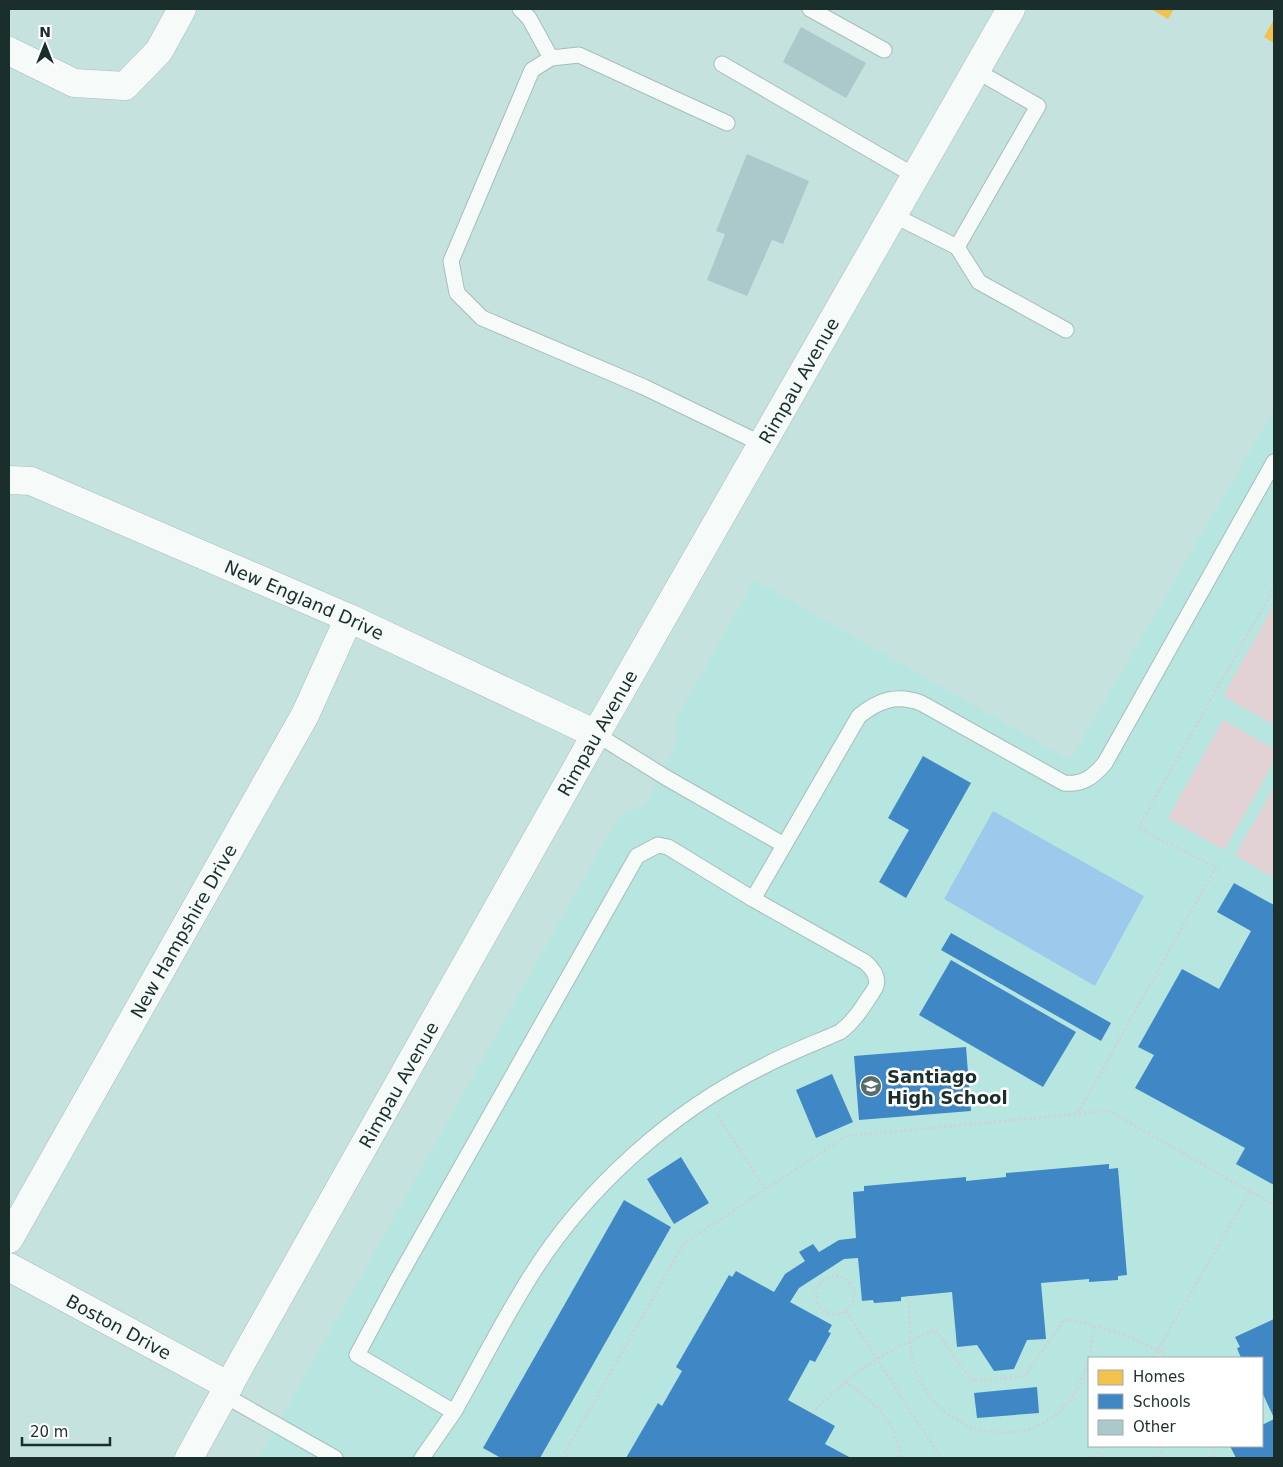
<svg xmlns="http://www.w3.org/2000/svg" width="1283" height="1467" viewBox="0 0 1283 1467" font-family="'DejaVu Sans',sans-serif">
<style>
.built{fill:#b7e6e1;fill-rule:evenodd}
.green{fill:#e2d1d5}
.water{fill:#9dcaec}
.homes{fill:#f2c14e}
.schools{fill:#3f88c5}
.building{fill:#abc9ca}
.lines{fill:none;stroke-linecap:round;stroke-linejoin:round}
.service-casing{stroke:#a7bdbb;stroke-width:17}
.minor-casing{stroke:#a7bdbb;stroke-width:29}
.secondary-casing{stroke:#a7bdbb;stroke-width:29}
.path{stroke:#ccd5d4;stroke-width:3;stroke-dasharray:2.5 2.5;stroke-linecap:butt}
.service{stroke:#f6fbfa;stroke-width:15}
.minor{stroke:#f6fbfa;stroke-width:28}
.secondary{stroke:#f6fbfa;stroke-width:28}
.labels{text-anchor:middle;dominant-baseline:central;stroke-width:5;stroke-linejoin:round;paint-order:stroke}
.street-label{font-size:18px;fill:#1a2e2c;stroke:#fff}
.poi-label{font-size:18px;font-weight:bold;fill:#1a2e2c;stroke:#fff;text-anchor:start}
</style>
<rect width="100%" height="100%" fill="#c6e2df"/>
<!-- built -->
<path class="built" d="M1274 410V1458H259L620 814 645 806 677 740 676 719 755 580 1070 760ZM1089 1358H1262V1446H1089Z"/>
<!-- green -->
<g class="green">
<path d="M1274 604V725L1223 696Z"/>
<path d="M1223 720 1274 749V762L1224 850 1168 818Z"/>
<path d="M1274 787V878L1235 855Z"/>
</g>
<!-- water -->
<path class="water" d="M993 811 1144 896 1095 986 944 899Z"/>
<!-- homes -->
<g class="homes">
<path d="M1151 9H1174L1168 19Z"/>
<path d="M1274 19V43L1264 37Z"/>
</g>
<!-- schools -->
<g class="schools">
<path d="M923 756 971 783 906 898 879 882 909 830 888 818Z"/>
<path d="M1234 883 1274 905V1185L1236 1164 1245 1148 1135 1088 1154 1055 1138 1047 1182 969 1219 989 1251 931 1217 912Z"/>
<path d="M951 933 1111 1023 1101 1041 941 950Z"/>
<path d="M951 960 1076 1032 1043 1087 919 1015Z"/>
<path d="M966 1047 971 1111 859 1120 854 1056Z"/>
<path d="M832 1074 853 1122 816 1138 796 1090Z"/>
<path d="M681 1157 709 1203 674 1224 647 1179Z"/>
<path d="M1109 1164V1169L1118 1168 1127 1275 1118 1276V1280L1089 1282V1279L1041 1283 1046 1339 1027 1340 1014 1369 994 1371 977 1345 957 1347 952 1292 901 1297V1301L874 1303 873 1300 862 1301 858 1258 844 1259 799 1288 790 1302 832 1325 828 1332 831 1333 815 1362 810 1360 788 1400 835 1426 825 1444 851 1458H626L658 1403 662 1406 682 1371 676 1367 729 1275 732 1277 736 1271 774 1292 785 1274 805 1261 799 1252 813 1244 819 1252 839 1240 856 1238 853 1192 864 1191V1186L966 1177V1181L1006 1177V1173Z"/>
<path d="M624 1200 671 1227 540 1458H501L483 1448Z"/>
<path d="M1274 1319V1418L1262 1392V1358H1241L1237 1348 1240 1347 1235 1337Z"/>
<path d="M1037 1387 1039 1413 977 1418 974 1393Z"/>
<path d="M1274 1419V1458H1236L1230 1446H1262V1425Z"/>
</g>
<!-- building -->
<g class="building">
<path d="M801 27 866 63 846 98 783 62Z"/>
<path d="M747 154 809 181 783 244 772 240 747 296 707 280 725 234 716 231Z"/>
</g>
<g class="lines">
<!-- service casing -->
<g class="service-casing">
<g id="service">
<path d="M520 9 529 18 551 58"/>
<path d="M810 9 884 50"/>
<path d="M722 64 915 176"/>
<path d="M727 123 579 55 551 58 532 70 451 261 457 293 482 318 644 387 762 444"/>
<path d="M893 215 957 247 1038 106 975 70"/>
<path d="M957 247 979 282 1066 330"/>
<path d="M596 734 665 777 784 845"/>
<path d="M753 899 859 716C879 700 896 694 921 703L1064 783C1083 785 1093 777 1105 763L1274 462"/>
<path d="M224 1395 335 1458"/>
<path d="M422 1458 454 1412 357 1355 396 1282 637 856 658 845 668 847 753 899 865 962C872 968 879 976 876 986 875 989 872 993 870 996 861 1010 853 1022 840 1032 815 1043 788 1053 764 1066 672 1111 587 1187 532 1274 504 1318 480 1366 454 1412"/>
</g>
</g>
<!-- minor casing -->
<g class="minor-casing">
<g id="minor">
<path d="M9 51 74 83 125 86 159 51 182 9"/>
<path id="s1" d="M9 480 31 481 349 618 596 734"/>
<path id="s2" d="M9 1239 305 715 349 618"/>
<path id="s3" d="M9 1267 229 1386"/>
</g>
</g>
<!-- secondary casing -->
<g class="secondary-casing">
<g id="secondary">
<path id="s4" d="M189 1458 243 1360 596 734 1011 9"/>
</g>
</g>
<!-- path -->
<g class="path">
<path d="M1078 1113 1216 867 1138 828 1274 588"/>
<path d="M718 1116 765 1189"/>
<circle cx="835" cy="1295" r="19"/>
<path d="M909 1296C910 1318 908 1356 917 1375 943 1436 1027 1455 1069 1401 1079 1389 1084 1375 1089 1360"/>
<path d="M846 1311 941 1458"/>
<path d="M1090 1358 1094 1326"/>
<path d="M1153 1358 1250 1191"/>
<path d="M845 1382C873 1359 902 1344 935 1330L972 1381 1025 1376 1065 1319C1101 1326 1139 1338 1170 1358"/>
<path d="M812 1413 845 1382C874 1401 897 1422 900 1458"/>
<path d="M562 1458 684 1243 846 1136 1109 1111 1274 1205"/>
<path d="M1095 1458 1102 1446"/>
<path d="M1159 1458 1163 1446"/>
<path d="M1211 1458 1216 1446"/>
</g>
<!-- service -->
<use href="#service" class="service"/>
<!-- minor -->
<use href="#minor" class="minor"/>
<!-- secondary -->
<use href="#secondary" class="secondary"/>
</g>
<!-- icons -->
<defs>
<g id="school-disc" transform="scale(1.125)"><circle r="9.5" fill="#566d6b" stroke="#fff"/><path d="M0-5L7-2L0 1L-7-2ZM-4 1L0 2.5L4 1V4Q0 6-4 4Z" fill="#fff"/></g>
</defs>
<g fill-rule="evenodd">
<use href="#school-disc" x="871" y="1086"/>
</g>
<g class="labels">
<!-- street labels -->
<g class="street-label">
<text stroke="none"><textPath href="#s4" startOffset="1238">Rimpau Avenue</textPath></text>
<text stroke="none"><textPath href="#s1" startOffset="320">New England Drive</textPath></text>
<text stroke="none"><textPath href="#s4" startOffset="832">Rimpau Avenue</textPath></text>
<text stroke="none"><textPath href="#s2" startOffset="354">New Hampshire Drive</textPath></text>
<text stroke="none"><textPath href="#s4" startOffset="428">Rimpau Avenue</textPath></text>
<text stroke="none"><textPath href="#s3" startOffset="125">Boston Drive</textPath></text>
</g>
<!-- poi labels -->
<g class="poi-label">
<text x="887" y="1076">Santiago<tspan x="887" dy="21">High School</tspan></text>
</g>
</g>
<!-- border -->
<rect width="1283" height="1467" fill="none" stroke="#1a2e2c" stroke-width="20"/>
<!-- legend -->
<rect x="1088" y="1357" width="175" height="90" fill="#ffffff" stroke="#a3abab"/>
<rect x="1098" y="1370" width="25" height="15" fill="#f2c14e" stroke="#a3abab"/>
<text x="1133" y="1382" font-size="15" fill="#1a2e2c">Homes</text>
<rect x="1098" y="1394" width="25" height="15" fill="#3f88c5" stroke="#a3abab"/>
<text x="1133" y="1407" font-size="15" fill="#1a2e2c">Schools</text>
<rect x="1098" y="1420" width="25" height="15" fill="#abc9ca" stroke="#a3abab"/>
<text x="1133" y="1432" font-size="15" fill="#1a2e2c">Other</text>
<!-- north arrow -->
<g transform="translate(45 45)" stroke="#ffffff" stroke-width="4" paint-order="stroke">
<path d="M0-4L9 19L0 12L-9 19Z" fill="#1a2e2c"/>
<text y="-8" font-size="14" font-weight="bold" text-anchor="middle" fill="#1a2e2c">N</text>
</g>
<!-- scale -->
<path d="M22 1437v8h88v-8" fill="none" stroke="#1a2e2c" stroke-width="2.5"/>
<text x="30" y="1437" font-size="15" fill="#1a2e2c" stroke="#ffffff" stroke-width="4" paint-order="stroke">20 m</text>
</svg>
